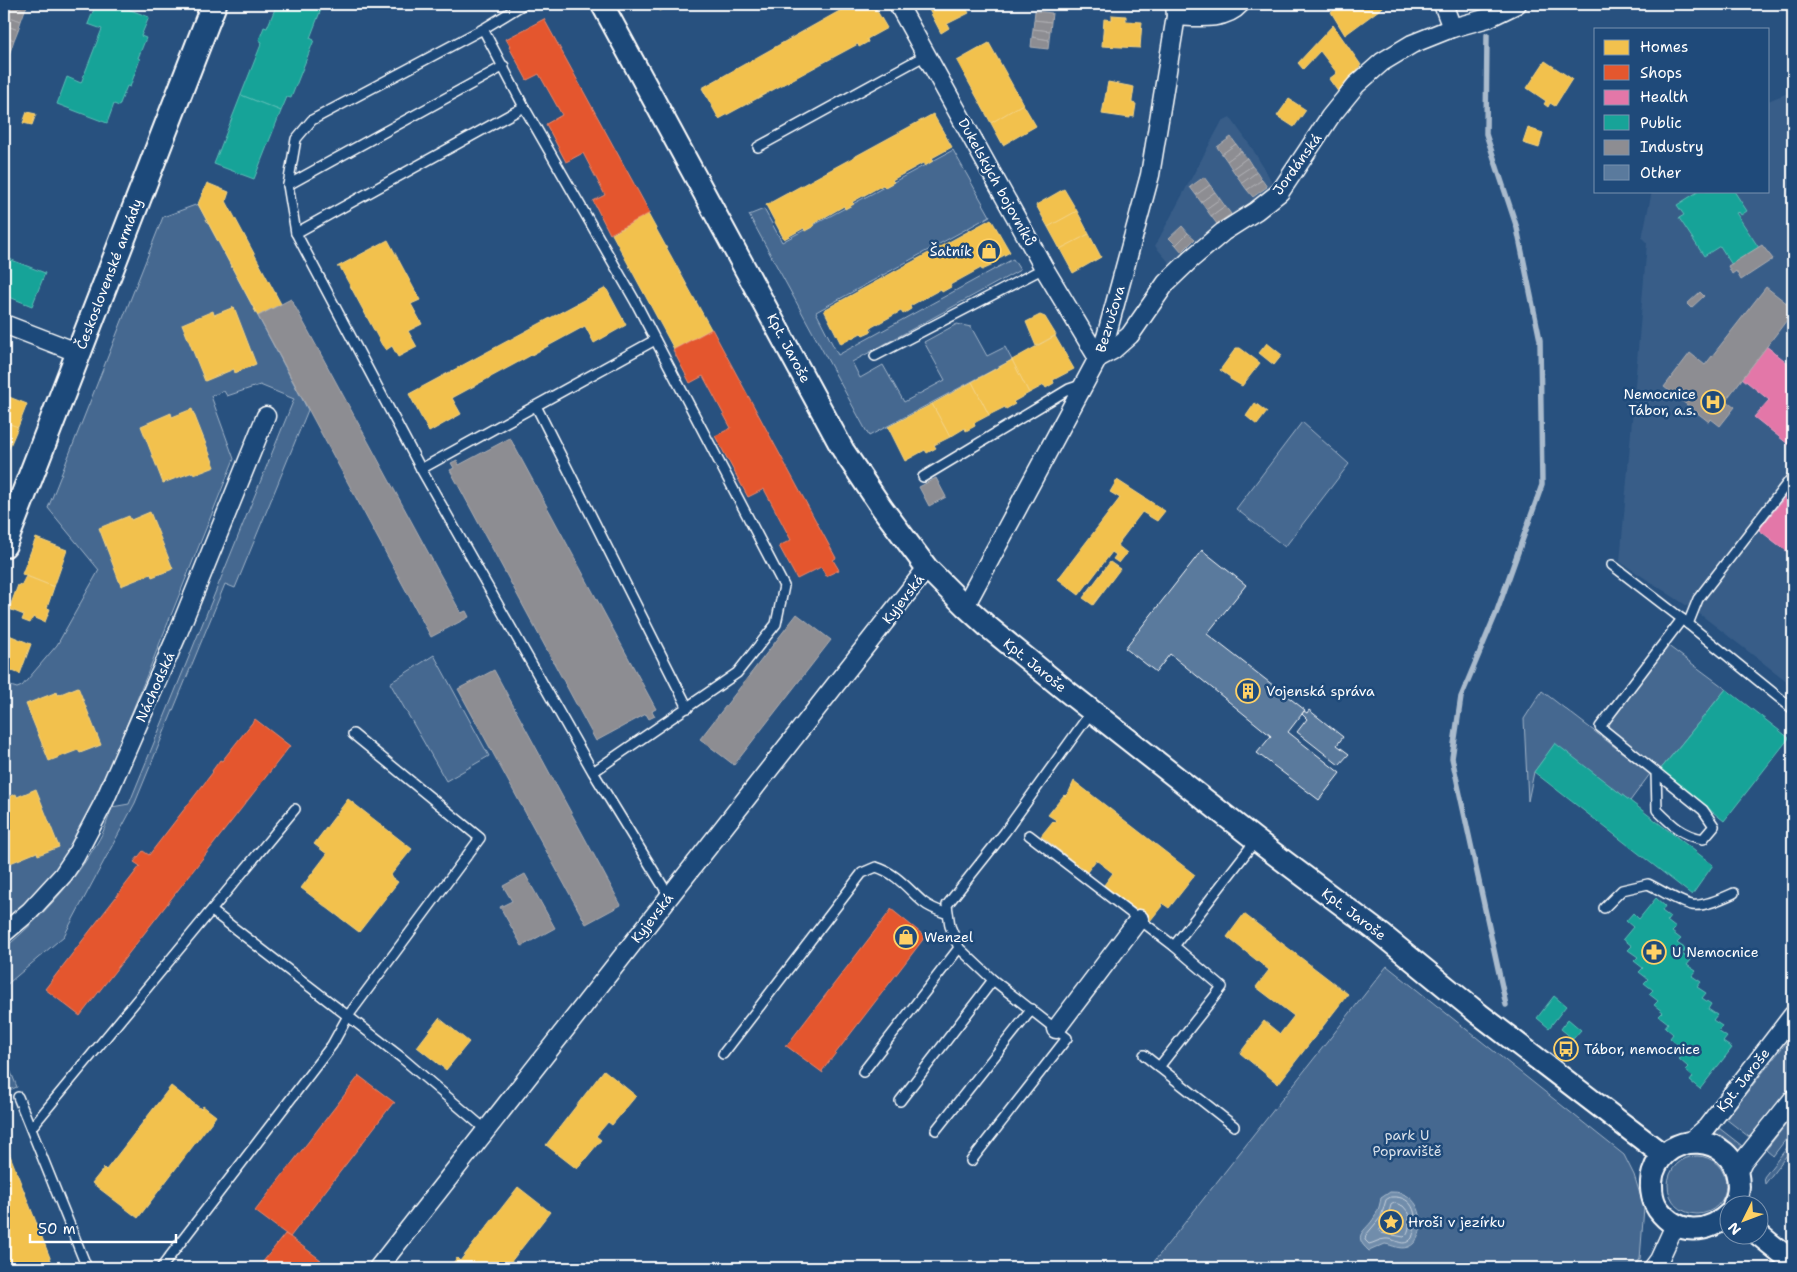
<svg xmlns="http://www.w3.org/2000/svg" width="1797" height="1272" viewBox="0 0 1797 1272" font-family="'Shantell Sans',sans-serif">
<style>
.built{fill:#375d88}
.green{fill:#446890;stroke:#a2b4c8}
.water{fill:#718dab;stroke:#aabbcd}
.homes{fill:#f2c14e;stroke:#f6d483}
.shops{fill:#e4572e;stroke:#ec896d}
.health{fill:#e377a8;stroke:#eba0c2}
.public{fill:#17a398;stroke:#5dbfb7}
.industry{fill:#8d8d92;stroke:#afafb3}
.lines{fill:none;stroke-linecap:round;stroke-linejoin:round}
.shore{stroke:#c6d1dd;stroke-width:1}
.stream{stroke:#aabbcd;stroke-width:5.5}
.building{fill:#5a7a9d;stroke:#fff}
.service-casing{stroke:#fff;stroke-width:12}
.minor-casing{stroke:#fff;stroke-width:21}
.tertiary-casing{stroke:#fff;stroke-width:25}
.secondary-casing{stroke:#fff;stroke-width:28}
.service{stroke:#1f4a7a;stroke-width:9}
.minor{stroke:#1f4a7a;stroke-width:18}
.tertiary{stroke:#1f4a7a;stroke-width:21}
.secondary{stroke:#1f4a7a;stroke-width:24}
.labels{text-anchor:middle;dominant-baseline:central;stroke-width:5;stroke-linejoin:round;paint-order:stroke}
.street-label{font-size:14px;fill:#fff;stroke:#1f4a7a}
.poi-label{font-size:14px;fill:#fff;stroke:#1f4a7a;text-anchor:start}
.park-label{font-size:14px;fill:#dae1e9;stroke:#1f4a7a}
</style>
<rect width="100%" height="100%" fill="#28517f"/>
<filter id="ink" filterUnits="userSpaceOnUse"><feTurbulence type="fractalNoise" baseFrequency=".02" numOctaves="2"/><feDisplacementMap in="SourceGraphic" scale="10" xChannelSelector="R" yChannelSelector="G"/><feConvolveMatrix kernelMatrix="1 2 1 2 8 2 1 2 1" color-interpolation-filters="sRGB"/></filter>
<g filter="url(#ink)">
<!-- built -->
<g class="built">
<path d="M1793 91V686L1701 615 1620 562 1647 243 1642 238 1652 191H1768V101Z"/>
<path d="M1230 117 1252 148 1275 187 1172 266 1155 246 1222 121Z"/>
</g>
<!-- green -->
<g class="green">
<path d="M953 150 990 216 816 312 838 355 1013 259 1020 270 852 362 860 378 883 365 904 402 945 380 924 342 957 324 971 327 987 356 1005 347 1012 360 869 436 749 215 764 209 782 242Z"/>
<path d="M198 204 308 410 235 588 225 584 135 803 64 936 4 987V949C40 918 73 884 97 843 104 832 108 819 112 807L129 804 294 399 260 385 227 396 224 391 211 396 234 459 80 841 70 856 4 926V684L17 688 22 686 57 645 99 570 48 508 163 217Z"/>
<path d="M1302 422 1349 464 1285 547 1236 509Z"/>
<path d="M1667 645 1726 689 1660 770 1605 726Z"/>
<path d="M434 655 489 756 446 781 390 683Z"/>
<path d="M1542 691 1650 774 1630 801 1555 744 1534 772 1528 801 1524 719Z"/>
<path d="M1387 966 1624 1155 1634 1175 1644 1207 1640 1259 1633 1268H1149Z"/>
<path d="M1793 1034V1089L1753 1140 1726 1119Z"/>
<path d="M4 1055 17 1087 4 1092Z"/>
<path d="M1793 1115V1130L1773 1156 1766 1150Z"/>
<path d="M1719 1128 1746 1149 1741 1156 1729 1143 1714 1135Z"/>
<path d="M1793 1140V1147L1765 1184 1764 1177Z"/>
<circle cx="1697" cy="1185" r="29"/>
</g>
<!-- water -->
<path class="water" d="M1390 1192C1427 1190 1428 1240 1408 1247 1399 1250 1393 1245 1385 1244L1369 1251C1349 1233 1369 1231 1376 1214 1379 1209 1380 1203 1381 1198Z"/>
<!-- homes -->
<g class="homes">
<path d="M650 4H672L659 11 657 6 653 10Z"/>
<path d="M852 4H873L887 28 867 39 868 42 859 47 858 44 719 119 702 88Z"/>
<path d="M926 4H964L969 13 947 24 949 28 941 33Z"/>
<path d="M1342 4H1387L1345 35 1331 12Z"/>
<path d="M1112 15 1126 16V21L1142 22 1140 48 1102 46 1104 19 1112 20Z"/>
<path d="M1333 25 1361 65 1339 93 1329 79 1337 73 1320 51 1303 69 1298 63Z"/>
<path d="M989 43 1023 104 991 123 957 61Z"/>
<path d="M1545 61 1572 79 1555 106 1550 103 1548 107 1544 104 1546 101 1527 88Z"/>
<path d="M1108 82 1134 87 1132 101V103L1136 104 1134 117 1130 116V118L1102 114Z"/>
<path d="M1289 99 1306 110 1294 127 1277 116Z"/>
<path d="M1023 104 1036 126 1003 145 991 123Z"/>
<path d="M27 112 36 114 32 125 23 123Z"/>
<path d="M933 114 952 147 932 158 933 161 925 166 923 163 892 180 894 182 885 187 883 185 852 202 854 204 845 209 844 206 813 224 814 226 805 231 804 228 784 239 766 205Z"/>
<path d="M1528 128 1543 133 1539 148 1523 143Z"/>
<path d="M207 183 229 192 226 201 281 304 258 316 198 204Z"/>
<path d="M1064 189 1077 211 1048 227 1036 205Z"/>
<path d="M1077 211 1089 234 1060 249 1048 227Z"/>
<path d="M648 214 711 329 674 349 612 234Z"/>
<path d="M991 219 1010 252 990 263 991 266 982 270 981 268 950 285 951 287 942 292 941 289 910 306 911 309 903 314 901 311 870 328 872 331 863 335 861 333 841 344 824 310Z"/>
<path d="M1089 234 1101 257 1073 273 1060 249Z"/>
<path d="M388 240 420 300 411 304 422 324 408 331 417 347 398 357 392 346 386 350 382 345 340 267H337Z"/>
<path d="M606 288 626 325 594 343 585 326 452 398 461 414 429 432 409 394Z"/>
<path d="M234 307 256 364 235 373 234 369 205 381 182 324 213 311 214 315Z"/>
<path d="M1040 315 1045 317 1056 335 1036 346 1026 322Z"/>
<path d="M1055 336 1074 369 1053 380 1054 383 1046 388 1044 385 1029 393 1012 360Z"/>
<path d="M1267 343 1282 355 1274 365 1259 353Z"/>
<path d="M1236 348H1240L1260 363 1242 386 1230 379V377L1220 370Z"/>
<path d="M1012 360 1029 393 1013 402 1015 404 1006 409 1005 407 989 415 972 382Z"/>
<path d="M972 382 989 415 974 423 975 426 966 431 965 428 950 437 932 404Z"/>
<path d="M4 395 27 404 18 427 4 422Z"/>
<path d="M1255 403 1267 412 1257 425 1246 416Z"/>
<path d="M932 404 950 437 934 445 936 448 927 453 925 450 905 461 888 427Z"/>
<path d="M192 409 215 467 194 475 193 472 163 483 141 426 171 413 172 417Z"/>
<path d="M4 422 18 427 7 453 4 452Z"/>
<path d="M1117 480 1165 511 1157 521 1142 512 1117 545 1127 553 1119 563 1113 559 1116 555 1112 552 1079 595 1058 579 1120 498 1110 492Z"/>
<path d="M150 512 173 569 152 577 151 574 121 586 99 528 129 516 131 520Z"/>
<path d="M36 538 67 550 54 587 22 574Z"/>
<path d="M1110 562 1120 569 1093 605 1083 598Z"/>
<path d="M26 576 54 587 47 608 50 609 45 622 33 617 30 623 22 620 24 615 9 609 18 585 21 586Z"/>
<path d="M4 633 31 644 20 674 10 670 8 674 4 672Z"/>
<path d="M78 687 101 745 80 753 78 750 49 761 26 704 57 692 58 695Z"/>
<path d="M1074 781 1195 875 1169 908 1162 903 1161 905 1162 906 1150 921 1104 885 1113 873 1096 860 1087 872 1041 836 1053 821 1054 822 1056 820 1048 815 1064 795 1065 796 1069 792Z"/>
<path d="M36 789 59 847 38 855 37 852 8 864 4 854V799L16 794 17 797Z"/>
<path d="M348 799 412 849 390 876 398 882 359 932 301 888 327 854 314 844Z"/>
<path d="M1244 914 1348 994 1278 1084 1240 1053 1264 1021 1280 1034 1294 1016 1256 987 1269 970 1227 937Z"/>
<path d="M439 1018 469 1042 446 1070 417 1047Z"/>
<path d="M604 1070 636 1096 612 1125 608 1122 596 1136 601 1140 577 1169 546 1145Z"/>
<path d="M171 1086 201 1109 203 1106 216 1116 138 1218 92 1183 104 1168 106 1170Z"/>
<path d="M4 1140 54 1268H4Z"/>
<path d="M518 1187 550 1212 506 1268H449L457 1258 460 1261Z"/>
</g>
<!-- shops -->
<g class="shops">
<path d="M544 19 650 213 610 234 593 201 605 195 583 153 566 162 546 124 562 115 539 74 527 80 509 47 510 46 506 39Z"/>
<path d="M712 329 836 558 833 560 839 570 826 576 821 567 797 579 779 546 791 540 764 489 748 497 715 436 731 428 703 376 690 383 673 350Z"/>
<path d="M255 719 290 746 80 1016 45 989 140 866 134 862 143 851 149 855 213 772 212 771 220 760 222 761Z"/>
<path d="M891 909 927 938 925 937 822 1071 823 1073 785 1045H787L891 910Z"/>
<path d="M358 1075 395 1103H393L290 1237 255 1211 359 1076Z"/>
<path d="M285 1234 290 1237 321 1260H319L312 1268H258Z"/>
</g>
<!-- health -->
<g class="health">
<path d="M1766 346 1793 367V448L1754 417 1769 400 1742 378Z"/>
<path d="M1793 487V556L1759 530Z"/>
<path d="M1793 675V687L1787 682Z"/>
</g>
<!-- public -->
<g class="public">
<path d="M96 4H115L149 17 141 36 146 38 138 58 140 59 130 87 127 86 119 106 114 104 107 123 57 104 67 77 81 83 102 29 88 24Z"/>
<path d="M277 4H323L310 38 314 40 291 98 287 97 281 111 241 95 262 42 259 40 264 27 267 28Z"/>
<path d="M241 95 281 111 254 179 214 164Z"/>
<path d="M1699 191H1734L1747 211 1741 215 1739 212 1736 213 1759 248 1732 265 1720 246 1704 256 1679 218 1684 215 1677 205Z"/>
<path d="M4 257 45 273 32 306 4 295Z"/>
<path d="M1726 689 1789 738 1724 821 1660 770Z"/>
<path d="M1555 743 1713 865 1692 895 1534 772Z"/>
<path d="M1656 898 1665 906 1662 911 1670 917 1667 921 1676 928 1672 932 1681 939 1677 943 1686 949 1682 954 1691 960 1687 965 1696 971 1692 976 1701 982 1697 987 1706 993 1702 998 1711 1004 1708 1009 1717 1015 1713 1020 1722 1026 1718 1031 1727 1037 1723 1042 1732 1048 1700 1089 1690 1081 1693 1077 1685 1070 1688 1067 1679 1059 1683 1056 1674 1048 1678 1045 1670 1038 1673 1034 1665 1027 1668 1023 1659 1016 1663 1012 1654 1005 1658 1001 1649 994 1653 990 1644 983 1648 979 1639 972 1643 968 1634 961 1638 957 1628 950 1632 946 1623 939 1633 927 1626 921 1633 913 1639 919Z"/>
<path d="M1554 996 1566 1006 1549 1028 1537 1018Z"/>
<path d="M1568 1019 1581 1030 1573 1039 1561 1029Z"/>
</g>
<!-- industry -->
<g class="industry">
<path d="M8 4 25 10 21 21 4 15Z"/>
<path d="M8 4H28L25 10Z"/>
<path d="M1035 11 1052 13 1051 22 1034 20Z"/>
<path d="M4 15 21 21 18 30 4 25Z"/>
<path d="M1034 20 1051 22 1050 31 1033 29Z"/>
<path d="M4 25 18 30 14 40 4 36Z"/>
<path d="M1033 29 1050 31 1049 40 1032 37Z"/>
<path d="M4 36 14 40 11 49 4 47Z"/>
<path d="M1032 37 1049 40 1048 49 1031 47Z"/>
<path d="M4 47 11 49 7 60 4 59Z"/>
<path d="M1231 137 1236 144 1222 154 1217 147Z"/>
<path d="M1236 144 1241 151 1227 161 1222 154Z"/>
<path d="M1241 151 1247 158 1232 169 1227 161Z"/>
<path d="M1247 158 1252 166 1237 176 1232 169Z"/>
<path d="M1252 166 1257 172 1242 183 1237 176Z"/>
<path d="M1257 172 1262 180 1247 190 1242 183Z"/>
<path d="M1204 177 1210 185 1196 195 1190 187Z"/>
<path d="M1262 180 1267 187 1253 197 1247 190Z"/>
<path d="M1210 185 1215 192 1201 202 1196 195Z"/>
<path d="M1215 192 1220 199 1206 209 1201 202Z"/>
<path d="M1220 199 1225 206 1211 216 1206 209Z"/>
<path d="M1225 206 1231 214 1217 224 1211 216Z"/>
<path d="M1182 226 1188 233 1176 245 1169 238Z"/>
<path d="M1188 233 1195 239 1182 252 1176 245Z"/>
<path d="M1762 245 1773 259 1741 280 1736 271 1732 274 1728 266Z"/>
<path d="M1766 287 1793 308V312L1726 400 1735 407 1720 426 1711 419 1709 422 1664 387 1690 353 1705 365Z"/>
<path d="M1700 292 1704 296 1691 308 1687 304Z"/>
<path d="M291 299 461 613 466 611 469 617 431 637 258 316Z"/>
<path d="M510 438 656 709 652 711 655 716 649 719 646 714 596 741 450 470 454 468 451 463 457 460 459 465Z"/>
<path d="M936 478 946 497 929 506 919 487Z"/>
<path d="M797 614 831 640 734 765 700 739Z"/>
<path d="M494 670 621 905 586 924 458 689Z"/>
<path d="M525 874 555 928 522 946 500 907 512 901 503 886Z"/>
</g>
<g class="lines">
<!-- shore -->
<g class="shore">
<path d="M1391 1197C1416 1195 1419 1219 1412 1238 1403 1249 1396 1238 1385 1239 1380 1239 1374 1243 1369 1244L1365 1240 1366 1235 1381 1217 1386 1200Z"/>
<path d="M1395 1203 1403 1206 1409 1213C1409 1220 1411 1232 1404 1237L1381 1233 1379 1231 1387 1219 1391 1205Z"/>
</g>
<!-- stream -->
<path class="stream" d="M1487 35 1486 134 1517 228 1540 340 1542 485 1497 611 1461 697 1452 758 1506 1005"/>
</g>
<!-- building -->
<g class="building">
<path d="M1202 550 1246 585 1207 634 1305 710 1288 732 1340 773 1319 800 1257 753 1271 736 1170 654 1156 672 1125 648Z"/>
<path d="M1309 710 1343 737 1337 745 1349 754 1339 765 1297 732 1307 719 1302 714 1304 711 1307 713Z"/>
</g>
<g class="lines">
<!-- service casing -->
<g class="service-casing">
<g id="service">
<path d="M483 29 524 4"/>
<path d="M758 147 926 55"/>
<path d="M288 185 504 66"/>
<path d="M296 233 524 107"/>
<path d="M875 356 1044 268"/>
<path d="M536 406 688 708"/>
<path d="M421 469 655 340"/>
<path d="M923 477 1069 389 1084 384"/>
<path d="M1612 565 1682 619 1793 709"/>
<path d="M1688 624 1698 599 1793 476"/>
<path d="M593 772 737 673 776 624 784 586 635 301 524 107 483 29 312 120 296 139 288 185 296 233 421 469 593 772 669 896"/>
<path d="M1656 772 1657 810C1672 825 1682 835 1703 839L1714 826 1703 810 1600 727 1682 619"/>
<path d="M1029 835 1174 946 1256 840"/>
<path d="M1604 908 1622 890 1648 884C1661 890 1678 902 1692 905 1704 907 1723 898 1734 893"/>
<path d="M212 911 402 1058 486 1130"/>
<path d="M1174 946 1222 987 1159 1067 1234 1126"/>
<path d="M723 1054 862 873 876 867C896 873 908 889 923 902 930 908 939 911 948 914"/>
<path d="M1144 1055 1159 1067"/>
<path d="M863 1072 959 948"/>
<path d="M18 1097 87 1268"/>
<path d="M900 1101 993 980"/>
<path d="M31 1128 295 809"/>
<path d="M936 1130 1032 1009"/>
<path d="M971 1161 1067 1038 993 980 959 948 950 926 947 905 1005 832 1092 711"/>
<path d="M161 1268 332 1045 348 1016 480 838 353 734"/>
</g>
</g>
<!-- minor casing -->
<g class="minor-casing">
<g id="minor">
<path d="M898 4 1044 268 1098 358"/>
<path d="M1443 4 1452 28"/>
<path d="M1176 16C1197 17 1225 21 1240 4"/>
<path d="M4 324 79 353"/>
<path d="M1098 358 1113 350 1130 335 1166 283 1191 259 1223 232 1256 211 1280 192 1330 117 1356 85 1382 62 1412 44 1452 28 1488 18 1517 4"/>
<path d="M965 606 1098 358 1106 337 1150 175 1176 16 1175 4"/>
<path d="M4 933 30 911 63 875 75 857 103 804 178 633 266 416"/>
<path d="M1056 1029 1139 919"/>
<path d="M1690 1142 1707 1127 1793 1015"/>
<path d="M1737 1173 1743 1161 1793 1099"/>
<path d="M378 1268 927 568"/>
<path d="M1653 1268 1659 1260 1675 1225"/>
</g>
</g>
<!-- tertiary casing -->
<g class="tertiary-casing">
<g id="tertiary">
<path d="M602 4 843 450 882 508 927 568 965 606 987 626 1064 689 1256 840 1381 934 1479 1014 1663 1155"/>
<path d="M1730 1213C1707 1235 1677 1235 1658 1209 1651 1199 1650 1184 1653 1173 1667 1129 1732 1133 1738 1179 1739 1187 1738 1197 1734 1204"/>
<path d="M1758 1234 1793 1262"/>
</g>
</g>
<!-- secondary casing -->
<g class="secondary-casing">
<path id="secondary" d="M4 545 214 4"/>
</g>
<!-- service -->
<use href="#service" class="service"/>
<!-- minor -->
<use href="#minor" class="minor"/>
<!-- tertiary -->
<use href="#tertiary" class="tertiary"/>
<!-- secondary -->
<use href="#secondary" class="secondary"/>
</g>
</g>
<!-- icons -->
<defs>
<g id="shop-ring" transform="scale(1.25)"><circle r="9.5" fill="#1f4a7a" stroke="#ffd166" stroke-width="1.5"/><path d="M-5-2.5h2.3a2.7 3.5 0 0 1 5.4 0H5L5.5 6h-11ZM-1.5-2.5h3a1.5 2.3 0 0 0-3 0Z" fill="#ffd166"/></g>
<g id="hospital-ring" transform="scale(1.25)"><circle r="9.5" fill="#1f4a7a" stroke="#ffd166" stroke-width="1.5"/><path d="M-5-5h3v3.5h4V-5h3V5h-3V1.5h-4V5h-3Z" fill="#ffd166"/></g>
<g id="building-ring" transform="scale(1.25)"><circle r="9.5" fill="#1f4a7a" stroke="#ffd166" stroke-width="1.5"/><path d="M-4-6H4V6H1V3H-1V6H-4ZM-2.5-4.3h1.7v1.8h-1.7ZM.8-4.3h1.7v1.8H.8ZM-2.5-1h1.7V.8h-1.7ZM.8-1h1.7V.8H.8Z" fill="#ffd166"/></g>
<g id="pharmacy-ring" transform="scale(1.25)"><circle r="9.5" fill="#1f4a7a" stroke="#ffd166" stroke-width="1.5"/><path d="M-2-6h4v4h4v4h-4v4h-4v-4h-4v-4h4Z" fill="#ffd166"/></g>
<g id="bus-ring" transform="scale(1.25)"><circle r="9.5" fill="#1f4a7a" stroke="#ffd166" stroke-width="1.5"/><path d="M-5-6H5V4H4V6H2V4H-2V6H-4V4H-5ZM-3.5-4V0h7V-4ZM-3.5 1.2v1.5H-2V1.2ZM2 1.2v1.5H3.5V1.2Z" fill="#ffd166"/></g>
<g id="sight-ring" transform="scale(1.25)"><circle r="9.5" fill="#1f4a7a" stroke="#ffd166" stroke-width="1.5"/><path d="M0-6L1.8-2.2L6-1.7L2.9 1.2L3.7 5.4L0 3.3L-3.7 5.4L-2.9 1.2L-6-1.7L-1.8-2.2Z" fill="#ffd166"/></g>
</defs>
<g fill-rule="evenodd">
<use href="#shop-ring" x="989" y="251"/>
<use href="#hospital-ring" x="1713" y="402"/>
<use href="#building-ring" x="1248" y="691"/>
<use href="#shop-ring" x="906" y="937"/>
<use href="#pharmacy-ring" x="1654" y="952"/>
<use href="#bus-ring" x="1566" y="1049"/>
<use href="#sight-ring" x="1391" y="1222"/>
</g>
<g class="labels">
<!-- street labels -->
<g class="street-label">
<text transform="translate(1297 164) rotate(-54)">Jordánská</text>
<text transform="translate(997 182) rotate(61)">Dukelských bojovníků</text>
<text transform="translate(109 274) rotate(-69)">Československé armády</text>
<text transform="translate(1110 319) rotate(-73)">Bezručova</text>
<text transform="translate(789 348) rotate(62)">Kpt. Jaroše</text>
<text transform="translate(903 599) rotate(-52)">Kyjevská</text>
<text transform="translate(1035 665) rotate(39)">Kpt. Jaroše</text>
<text transform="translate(155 687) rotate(-66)">Náchodská</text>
<text transform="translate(1354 914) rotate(37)">Kpt. Jaroše</text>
<text transform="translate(652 918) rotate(-52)">Kyjevská</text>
<text transform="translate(1743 1080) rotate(-52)">Kpt. Jaroše</text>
</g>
<!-- poi labels -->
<g class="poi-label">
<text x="972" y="251" text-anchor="end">Šatník</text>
<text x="1696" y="394" text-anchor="end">Nemocnice<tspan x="1696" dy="16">Tábor, a.s.</tspan></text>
<text x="1266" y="691">Vojenská správa</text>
<text x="924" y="937">Wenzel</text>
<text x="1672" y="952">U Nemocnice</text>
<text x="1584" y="1049">Tábor, nemocnice</text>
<text x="1408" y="1222">Hroši v jezírku</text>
</g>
<!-- park labels -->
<g class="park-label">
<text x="1407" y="1135">park U<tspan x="1407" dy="16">Popraviště</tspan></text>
</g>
</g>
<!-- margin -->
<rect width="1797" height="1272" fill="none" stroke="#1f4a7a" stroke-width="20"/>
<rect x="10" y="10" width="1777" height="1252" fill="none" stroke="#fff" stroke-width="2" filter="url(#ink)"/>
<!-- legend -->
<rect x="1594" y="28" width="175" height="165" fill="#1f4a7a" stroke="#7992af"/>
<rect x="1604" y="40" width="25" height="15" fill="#f2c14e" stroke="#7992af"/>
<text x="1640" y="52" font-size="15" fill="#ffffff">Homes</text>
<rect x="1604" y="65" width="25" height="15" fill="#e4572e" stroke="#7992af"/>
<text x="1640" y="78" font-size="15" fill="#ffffff">Shops</text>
<rect x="1604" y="90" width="25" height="15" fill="#e377a8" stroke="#7992af"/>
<text x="1640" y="102" font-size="15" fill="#ffffff">Health</text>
<rect x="1604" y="115" width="25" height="15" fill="#17a398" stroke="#7992af"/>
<text x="1640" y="128" font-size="15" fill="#ffffff">Public</text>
<rect x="1604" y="140" width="25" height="15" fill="#8d8d92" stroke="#7992af"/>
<text x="1640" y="152" font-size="15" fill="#ffffff">Industry</text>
<rect x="1604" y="165" width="25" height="15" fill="#5a7a9d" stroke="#7992af"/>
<text x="1640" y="178" font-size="15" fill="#ffffff">Other</text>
<!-- north arrow -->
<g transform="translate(1744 1220) rotate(228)"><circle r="24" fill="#1f4a7a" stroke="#7992af"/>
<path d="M0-4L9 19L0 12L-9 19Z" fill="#ffd166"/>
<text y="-8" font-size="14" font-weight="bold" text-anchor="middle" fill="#ffffff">N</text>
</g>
<!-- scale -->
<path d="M30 1234v8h146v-8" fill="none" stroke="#ffffff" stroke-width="2.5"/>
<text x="38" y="1234" font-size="15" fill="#ffffff" stroke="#1f4a7a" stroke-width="4" paint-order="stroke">50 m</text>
</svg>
